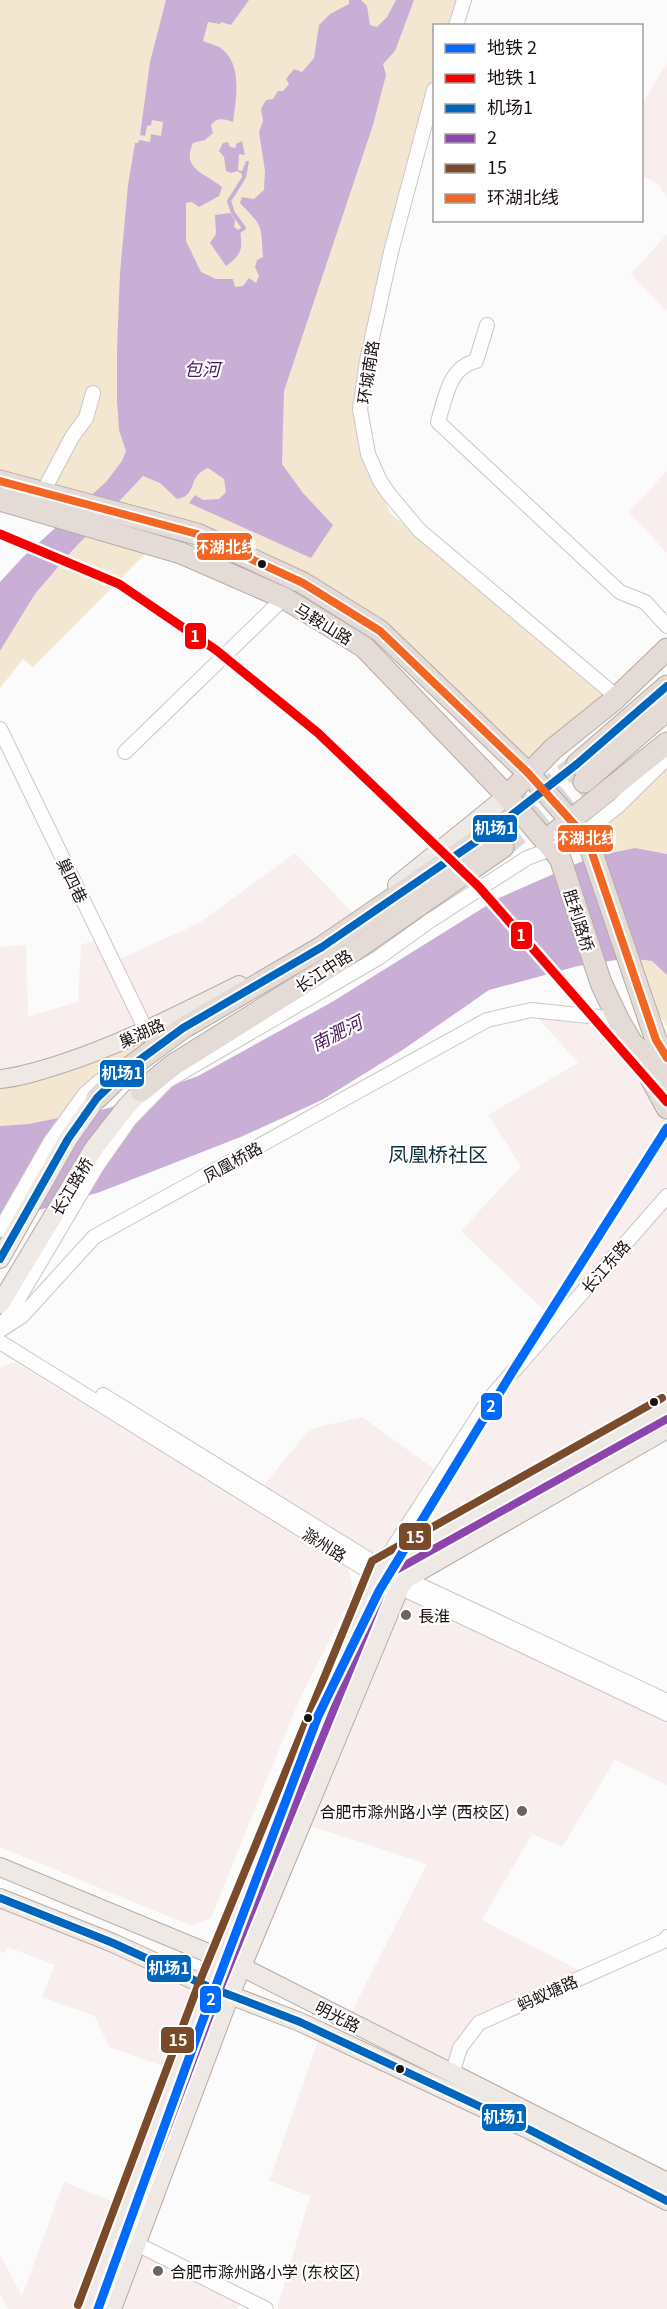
<svg xmlns="http://www.w3.org/2000/svg" width="667" height="2309" viewBox="0 0 667 2309" font-family="Georgia,'Noto Sans SC',serif">
<style>
.built{fill:#f9eeee}
.green{fill:#f4e7d1}
.water{fill:#c9afd6}
.lines{fill:none;stroke-linecap:round;stroke-linejoin:round}
.stream{stroke:#c9afd6;stroke-width:4}
.highway-tunnel{stroke:#dad8d8;stroke-width:21;stroke-dasharray:21 10;stroke-linecap:butt}
.minor-casing{stroke:#ccc6c6;stroke-width:16}
.major-casing{stroke:#b6aba5;stroke-width:20}
.highway-casing{stroke:#b6aba5;stroke-width:23}
.minor{stroke:#fefefe;stroke-width:14}
.major{stroke:#efe9e6;stroke-width:18}
.highway{stroke:#e4dbd6;stroke-width:21}
.bus-1-casing{stroke:#fff;stroke-width:12}
.bus-2-casing{stroke:#fff;stroke-width:12}
.bus-3-casing{stroke:#fff;stroke-width:12}
.bus-4-casing{stroke:#fff;stroke-width:12}
.bus-1{stroke:#0065bd;stroke-width:8}
.bus-2{stroke:#8e44ad;stroke-width:8}
.bus-3{stroke:#7a4b2a;stroke-width:8}
.bus-4{stroke:#f26522;stroke-width:8}
.metro-1-casing{stroke:#fff;stroke-width:14}
.metro-2-casing{stroke:#fff;stroke-width:14}
.metro-1{stroke:#006bfa;stroke-width:9}
.metro-2{stroke:#f50000;stroke-width:9}
.bus-dot{fill:#1d1212;stroke:#fff;stroke-width:2}
.poi-dot{fill:#6b6464;stroke:#fff;stroke-width:2}
.labels{text-anchor:middle;dominant-baseline:central;stroke-width:4.5;stroke-linejoin:round;paint-order:stroke}
.street-label{font-size:16px;fill:#1d1212;stroke:#fff}
.poi-label{font-size:16px;fill:#1d1212;stroke:#fff;text-anchor:start}
.water-label{font-size:18px;font-style:italic;fill:#49195c;stroke:#fff}
.quarter-label{font-size:20px;fill:#103039;stroke:#fff}
.line-badge{stroke:#fff;stroke-width:2}
.badge-label{font-size:16px;text-anchor:middle;font-weight:bold;fill:#fff}
</style>
<rect width="100%" height="100%" fill="#fbfbfb"/>
<!-- built -->
<g class="built">
<path d="M667 63V199L659 185 642 175V104Z"/>
<path d="M667 234V312L631 274Z"/>
<path d="M667 471V553L629 512Z"/>
<path d="M295 853 356 916 208 1000 0 1079V947L26 945 28 1016 78 1002 81 945 101 938 113 962 199 923Z"/>
<path d="M531 1010 618 1019 667 1108V1407L381 1567 259 1491 310 1429 362 1417 440 1473 556 1322 461 1231 521 1166 488 1115 578 1063Z"/>
<path d="M15 1362 348 1567 354 1593 300 1698 211 1918 192 1926 0 1847V1367Z"/>
<path d="M400 1587 667 1714V1785L615 1760 562 1847 532 1834 482 1920 586 1974 479 2023 452 2074 347 2021 427 1864 302 1823Z"/>
<path d="M0 1898 209 1987 177 2071 109 2047 95 2016 42 1997 55 1965 7 1947 5 1953 0 1951Z"/>
<path d="M321 2032 667 2201V2309H277L310 2196 269 2181Z"/>
<path d="M64 2182 126 2207 88 2309H8L0 2294V2255L22 2296Z"/>
<path d="M137 2244 242 2297 237 2309H112Z"/>
</g>
<!-- green -->
<g class="green">
<path d="M0 0H466L458 25 434 26V105L379 298 358 435 390 513 614 700 528 773 380 631 197 534 63 498 0 470Z"/>
<path d="M93 528 154 545 33 667 23 659 0 688V651L35 594Z"/>
<path d="M667 758V1026L633 978 583 834Z"/>
<path d="M195 1013 69 1116 28 1124 0 1126V1079Z"/>
</g>
<!-- water -->
<g class="water">
<path d="M166 0H249L231 25 221 22 220 24 208 22 203 41C207 43 212 44 217 46 244 60 236 98 233 122 224 119 217 117 211 125L213 133 205 140 193 143C181 169 205 173 222 187L219 196 199 207 192 202 186 203V241L201 272 216 279H233L235 287 243 286 249 278 256 283 259 276 255 267 257 260 263 257C261 224 263 227 240 203L242 197 254 199 264 190 265 171 259 132 263 121 261 109 266 100 273 99 278 91H283L289 84 286 79 294 69 302 72 314 58 319 25 330 14 349 4V0H361L367 6 370 25 377 27 387 17 396 0H414L395 51 383 64 386 75 373 125 284 391 282 464 303 493 333 525 311 558 189 503 195 495 203 500 219 499 226 492 224 479 208 468C186 477 199 495 177 499L160 483 143 476 72 551 35 594 0 651V582L23 557 106 482 122 461 126 451 119 430 117 401V349L120 273 128 185 135 143H138L139 140 150 142 151 134 161 136 163 122 152 120 151 125 147 126 145 136 140 135 150 62Z"/>
<path d="M242 141 245 155 239 154 238 170 242 171 246 161H249L246 178 243 179 241 173 237 171 231 173 226 171 224 157 219 151 223 143 228 142 230 147 236 148V144Z"/>
<path d="M230 213 235 220 234 227 240 231C243 249 242 254 226 266L210 243 216 234 215 215Z"/>
<path d="M635 848 667 854V975L652 961 629 958 578 966 489 990 404 1049 322 1100 243 1136 100 1192 26 1214H0V1126L28 1124 109 1108 198 1076 332 1002 499 898 592 857Z"/>
</g>
<g class="lines">
<!-- stream -->
<path class="stream" d="M240 231 244 228 233 213 229 201 243 179"/>
<!-- highway-tunnel -->
<g class="highway-tunnel">
<path d="M490 832 577 764"/>
<path d="M503 847 584 782"/>
</g>
<!-- minor casing -->
<g class="minor-casing">
<g id="minor">
<path d="M456 26 464 0"/>
<path d="M434 90 391 252 367 361 360 409 368 454 380 481 389 494 419 530 617 697"/>
<path d="M487 325 476 361C449 367 445 399 438 422L620 592 645 602 667 626"/>
<path d="M44 490 72 437 86 418 93 393"/>
<path d="M0 729 146 1030 154 1028"/>
<path d="M125 752 284 598"/>
<path d="M0 1230 51 1141 85 1094 109 1073"/>
<path d="M2 1329 22 1316 94 1237 487 1020 531 1010 618 1019"/>
<path d="M0 1330 97 1166 130 1119 167 1081 378 958 428 922 527 858 570 842 583 834 619 805 667 758"/>
<path d="M0 1342 376 1576 667 1714"/>
<path d="M103 1395 381 1567 667 1701"/>
<path d="M382 1565 490 1398 667 1196"/>
<path d="M452 2074 460 2048 479 2023 666 1940 667 1937"/>
<path d="M137 2244 266 2309"/>
</g>
</g>
<!-- major casing -->
<g class="major-casing">
<g id="major">
<path d="M397 885 507 796"/>
<path d="M0 1079C20 1077 39 1071 58 1065 121 1045 180 1014 239 985"/>
<path d="M0 1259 68 1139 97 1098"/>
<path d="M0 1304 94 1148 126 1107 141 1091"/>
<path d="M0 1867 242 1967 667 2182"/>
<path d="M0 1898 113 1943 209 1987 300 2022 530 2130 667 2201"/>
<path d="M88 2309 209 1987 381 1567 667 1407"/>
<path d="M112 2309 230 1995 400 1587 406 1579 667 1429"/>
</g>
</g>
<!-- highway casing -->
<g class="highway-casing">
<g id="highway">
<path d="M0 481 197 534 303 583 380 631 528 773 583 834 590 847 656 1040 667 1058"/>
<path d="M0 500 181 553 284 598 364 647 507 796 560 858 601 983 618 1019 632 1043 652 1061 667 1078"/>
<path d="M577 764 667 686"/>
<path d="M584 782 667 710"/>
<path d="M507 796 553 749 614 700 667 649"/>
<path d="M545 841 667 743"/>
<path d="M642 1062 667 1108"/>
<path d="M141 1091 173 1065 339 961 503 847"/>
<path d="M97 1098 126 1070 183 1028 322 947 490 832"/>
</g>
</g>
<!-- minor -->
<use href="#minor" class="minor"/>
<!-- major -->
<use href="#major" class="major"/>
<!-- highway -->
<use href="#highway" class="highway"/>
<!-- bus-1 casing -->
<g class="bus-1-casing">
<g id="bus-1">
<path d="M0 1259 68 1139 97 1098 126 1070 183 1028 322 947 490 832 577 764 667 686"/>
<path d="M0 1898 113 1943 209 1987 300 2022 530 2130 667 2201"/>
</g>
</g>
<!-- bus-2 casing -->
<g class="bus-2-casing">
<path id="bus-2" d="M99 2309 219 1991 389 1574 667 1419"/>
</g>
<!-- bus-3 casing -->
<g class="bus-3-casing">
<path id="bus-3" d="M78 2305 199 1983 372 1561 662 1398"/>
</g>
<!-- bus-4 casing -->
<g class="bus-4-casing">
<path id="bus-4" d="M0 481 197 534 303 583 380 631 528 773 583 834 590 847 656 1040 667 1058"/>
</g>
<!-- bus-1 -->
<use href="#bus-1" class="bus-1"/>
<!-- bus-2 -->
<use href="#bus-2" class="bus-2"/>
<!-- bus-3 -->
<use href="#bus-3" class="bus-3"/>
<!-- bus-4 -->
<use href="#bus-4" class="bus-4"/>
<!-- metro-1 casing -->
<g class="metro-1-casing">
<path id="metro-1" d="M98 2309 201 2025 318 1716 379 1591 511 1374 667 1128"/>
</g>
<!-- metro-2 casing -->
<g class="metro-2-casing">
<path id="metro-2" d="M0 534 119 584 216 650 318 733 479 887 667 1102"/>
</g>
<!-- metro-1 -->
<use href="#metro-1" class="metro-1"/>
<!-- metro-2 -->
<use href="#metro-2" class="metro-2"/>
</g>
<!-- markers -->
<g class="bus-dot">
<circle cx="262" cy="564" r="5"/>
<circle cx="654" cy="1402" r="5"/>
<circle cx="308" cy="1718" r="5"/>
<circle cx="400" cy="2069" r="5"/>
</g>
<g class="poi-dot">
<circle cx="406" cy="1615" r="6"/>
<circle cx="522" cy="1811" r="6"/>
<circle cx="158" cy="2271" r="6"/>
</g>
<g class="labels">
<!-- street labels -->
<g class="street-label">
<text transform="translate(367 372) rotate(-81)">环城南路</text>
<text transform="translate(324 623) rotate(31)">马鞍山路</text>
<text transform="translate(73 880) rotate(64)">巢四巷</text>
<text transform="translate(580 920) rotate(72)">胜利路桥</text>
<text transform="translate(323 970) rotate(-33)">长江中路</text>
<text transform="translate(141 1032) rotate(-24)">巢湖路</text>
<text transform="translate(232 1161) rotate(-29)">凤凰桥路</text>
<text transform="translate(71 1186) rotate(-59)">长江路桥</text>
<text transform="translate(605 1266) rotate(-49)">长江东路</text>
<text transform="translate(325 1544) rotate(32)">滁州路</text>
<text transform="translate(547 1992) rotate(-24)">蚂蚁塘路</text>
<text transform="translate(338 2016) rotate(27)">明光路</text>
</g>
<!-- poi labels -->
<g class="poi-label">
<text x="418" y="1615">長淮</text>
<text x="510" y="1811" text-anchor="end">合肥市滁州路小学 (西校区)</text>
<text x="170" y="2271">合肥市滁州路小学 (东校区)</text>
</g>
<!-- water labels -->
<g class="water-label">
<text x="202" y="368">包河</text>
<text transform="translate(336 1032) rotate(-27)">南淝河</text>
</g>
<!-- quarter labels -->
<g class="quarter-label">
<text x="438" y="1153">凤凰桥社区</text>
</g>
</g>
<g class="line-badge">
<rect x="196" y="532" width="57" height="29" rx="6" fill="#f26522"/>
<rect x="184" y="622" width="23" height="28" rx="6" fill="#f50000"/>
<rect x="472" y="814" width="46" height="29" rx="6" fill="#0065bd"/>
<rect x="557" y="824" width="57" height="29" rx="6" fill="#f26522"/>
<rect x="510" y="921" width="23" height="29" rx="6" fill="#f50000"/>
<rect x="99" y="1059" width="46" height="29" rx="6" fill="#0065bd"/>
<rect x="480" y="1392" width="23" height="29" rx="6" fill="#006bfa"/>
<rect x="398" y="1522" width="34" height="29" rx="6" fill="#7a4b2a"/>
<rect x="146" y="1954" width="46" height="29" rx="6" fill="#0065bd"/>
<rect x="199" y="1985" width="23" height="29" rx="6" fill="#006bfa"/>
<rect x="160" y="2026" width="35" height="28" rx="6" fill="#7a4b2a"/>
<rect x="481" y="2103" width="46" height="29" rx="6" fill="#0065bd"/>
</g>
<g class="badge-label">
<text x="225" y="553">环湖北线</text>
<text x="195" y="642">1</text>
<text x="495" y="834">机场1</text>
<text x="585" y="844">环湖北线</text>
<text x="521" y="941">1</text>
<text x="122" y="1079">机场1</text>
<text x="491" y="1412">2</text>
<text x="415" y="1543">15</text>
<text x="169" y="1974">机场1</text>
<text x="211" y="2005">2</text>
<text x="178" y="2046">15</text>
<text x="504" y="2123">机场1</text>
</g>
<!-- legend -->
<rect x="433" y="24" width="210" height="198" fill="#ffffff" stroke="#a5a0a0" stroke-width="1.5"/>
<rect x="445" y="44" width="30" height="9" fill="#006bfa" stroke="#a5a0a0" stroke-width="1.5"/>
<text x="487" y="54" font-size="18" fill="#1d1212">地铁 2</text>
<rect x="445" y="74" width="30" height="9" fill="#f50000" stroke="#a5a0a0" stroke-width="1.5"/>
<text x="487" y="84" font-size="18" fill="#1d1212">地铁 1</text>
<rect x="445" y="104" width="30" height="9" fill="#0065bd" stroke="#a5a0a0" stroke-width="1.5"/>
<text x="487" y="114" font-size="18" fill="#1d1212">机场1</text>
<rect x="445" y="134" width="30" height="9" fill="#8e44ad" stroke="#a5a0a0" stroke-width="1.5"/>
<text x="487" y="144" font-size="18" fill="#1d1212">2</text>
<rect x="445" y="164" width="30" height="9" fill="#7a4b2a" stroke="#a5a0a0" stroke-width="1.5"/>
<text x="487" y="174" font-size="18" fill="#1d1212">15</text>
<rect x="445" y="194" width="30" height="9" fill="#f26522" stroke="#a5a0a0" stroke-width="1.5"/>
<text x="487" y="204" font-size="18" fill="#1d1212">环湖北线</text>
</svg>
